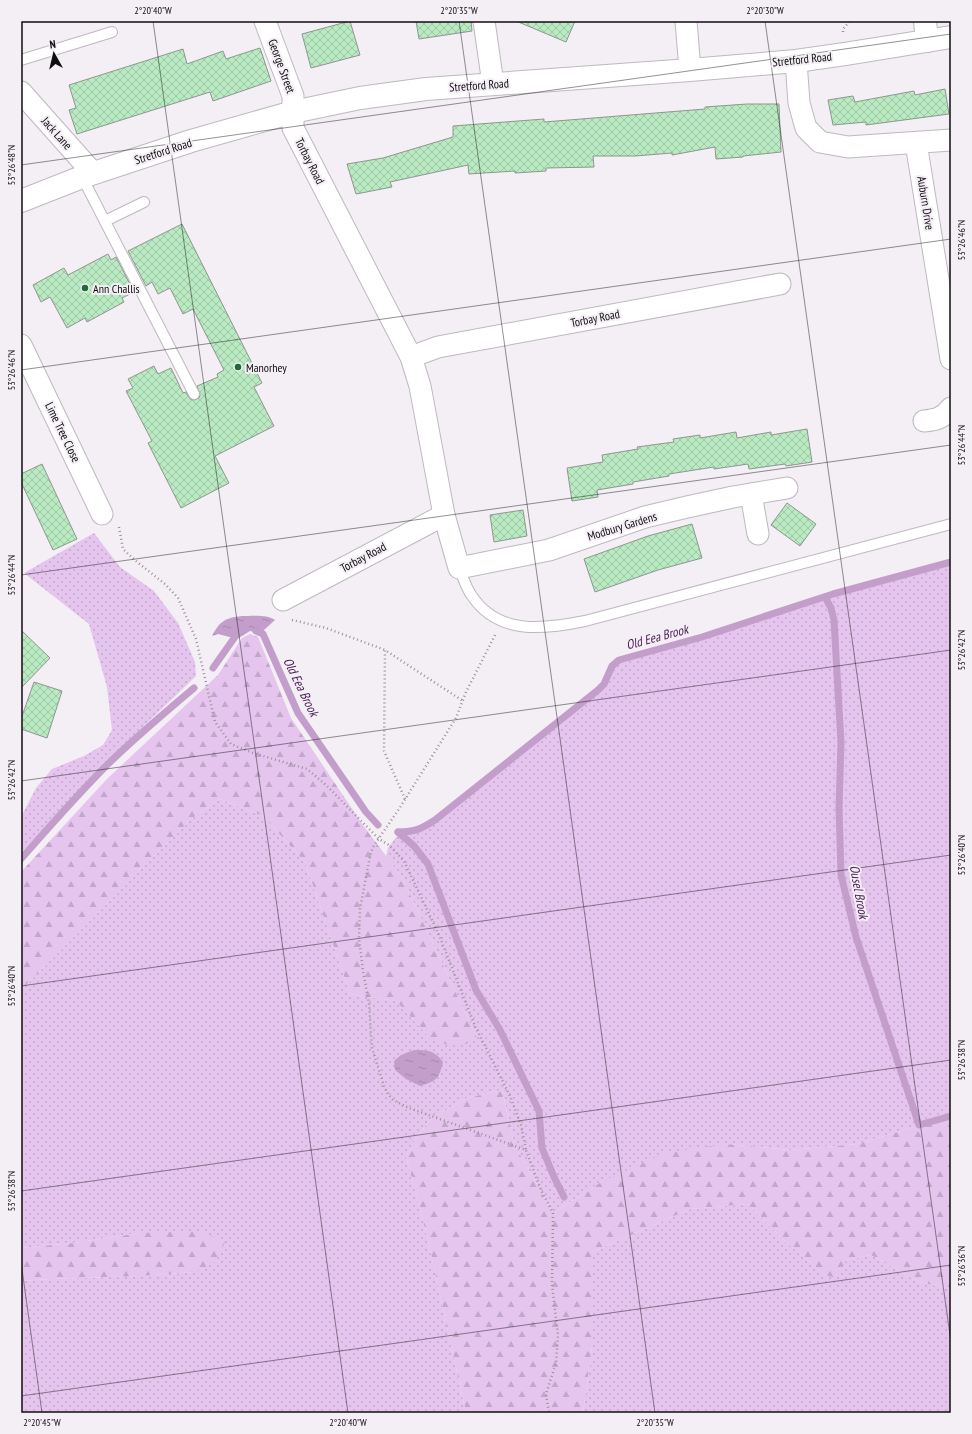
<svg xmlns="http://www.w3.org/2000/svg" width="972" height="1434" viewBox="0 0 972 1434" font-family="'PT Sans Narrow',sans-serif">
<style>
.grass{fill:url(#grass-dots)}
.forest{fill:url(#forest-firs)}
.water{fill:url(#water-ripples)}
.lines{fill:none;stroke-linecap:round;stroke-linejoin:round}
.stream{stroke:#c39ecb;stroke-width:7}
.building{fill:url(#building-cross-hatch);stroke:#8f9690}
.lane-casing{stroke:#beb9bf;stroke-width:12}
.street-casing{stroke:#beb9bf;stroke-width:23}
.secondary-casing{stroke:#beb9bf;stroke-width:24}
.path{stroke:#989399;stroke-width:2.5;stroke-dasharray:1 3;stroke-linecap:butt}
.lane{stroke:#fff;stroke-width:10}
.street{stroke:#fff;stroke-width:21}
.secondary{stroke:#fff;stroke-width:22}
.ticks{fill:none;stroke:#0f0d10;stroke-width:1;stroke-opacity:0.45}
.poi-dot{fill:#216936;stroke:#f4eef5;stroke-width:1.5}
.labels{text-anchor:middle;dominant-baseline:central;stroke-width:4;stroke-linejoin:round;paint-order:stroke}
.street-label{font-size:12px;fill:#0f0d10;stroke:#f4eef5}
.poi-label{font-size:12px;fill:#0f0d10;stroke:#f4eef5;text-anchor:start}
.water-label{font-size:13px;font-style:italic;fill:#481b52;stroke:#f4eef5}
.neatline{fill:none;stroke:#0f0d10;stroke-width:1.5}
.ticks-label{font-size:10px;text-anchor:middle;fill:#0f0d10}
</style>
<defs>
<pattern id="grass-dots" width="8" height="8" patternUnits="userSpaceOnUse"><rect width="8" height="8" fill="#e5c4ed"/><path d="M2 2h.1M6 6h.1" fill="none" stroke="#c3a7ca" stroke-width="1.8" stroke-linecap="round"/></pattern>
<pattern id="forest-firs" width="22" height="20" patternUnits="userSpaceOnUse"><rect width="22" height="20" fill="#e5c4ed"/><path d="M5 1l3.5 6h-7zM16 11l3.5 6h-7z" fill="#c3a7ca"/></pattern>
<pattern id="water-ripples" width="26" height="14" patternUnits="userSpaceOnUse"><rect width="26" height="14" fill="#c39ecb"/><path d="M2 4q2-2 4 0t4 0M15 11q2-2 4 0t4 0" fill="none" stroke="#a687ad"/></pattern>
<pattern id="building-cross-hatch" width="8" height="8" patternUnits="userSpaceOnUse"><rect width="8" height="8" fill="#b9eac1"/><path d="M0 0l8 8M0 8l8-8" fill="none" stroke="#9ec8a5"/></pattern>
</defs>
<rect width="100%" height="100%" fill="#f4eef5"/>
<!-- grass -->
<g class="grass">
<path d="M94 533 120 567 154 591 178 623 195 662 196 676 100 768 21 853V817L36 788 52 769 84 756 103 745 112 730 107 687 89 624 24 573Z"/>
<path d="M951 562V1116L857 1144 790 1150 727 1144 601 1182 553 1213 514 1144 502 1090 467 1098 430 1120 417 1137 406 1156 427 1236 466 1413H21V1281L51 1279 141 1276 195 1272 140 1233 73 1243 21 1248V990L191 819 220 799 263 816 305 862 350 994 396 1001 431 1039 477 1038 402 877 386 856 388 848 396 837 424 827 435 820 598 690 604 684 612 666 619 660 702 637 833 594Z"/>
<path d="M748 1204 786 1242 825 1275 846 1260 871 1255 919 1282 951 1289V1413H583L592 1347V1252L690 1209Z"/>
</g>
<!-- forest -->
<g class="forest">
<path d="M250 634 258 637 291 718 365 828 402 877 477 1038 464 1045H448L431 1039 396 1001 350 994 305 862 263 816 220 799 191 819 21 990V872L107 779 218 675 242 638Z"/>
<path d="M502 1090 514 1144 553 1213 601 1182 665 1153 727 1144 790 1150 857 1144 951 1116V1289L919 1282 871 1255 846 1260 841 1271 833 1277 825 1275 786 1242 748 1204 690 1209 592 1252V1347L583 1413H466L427 1236 406 1156 417 1137 430 1120 467 1098Z"/>
<path d="M199 1231 225 1242 215 1262 195 1272 141 1276 51 1279 21 1281V1248L73 1243 140 1233Z"/>
</g>
<!-- water -->
<g class="water">
<path d="M242 616C251 616 267 614 275 620L264 630 263 634 250 631 237 639 218 634 212 636C220 621 225 618 242 616Z"/>
<path d="M414 1050C428 1050 434 1050 443 1062 439 1079 436 1081 420 1086L406 1079 395 1070 394 1061 401 1055Z"/>
</g>
<g class="lines">
<!-- stream -->
<g class="stream">
<path d="M825 597 831 608 834 620 841 743 839 808 841 875 856 937 919 1125 951 1116"/>
<path d="M256 631 263 634 298 713 366 812 378 825"/>
<path d="M213 668 237 634 239 633"/>
<path d="M398 832C415 832 421 829 435 820L598 690 604 684 612 666 619 660 702 637 833 594 951 562"/>
<path d="M398 832 414 846 428 864 476 990 500 1030 539 1111 542 1148 554 1177 564 1197"/>
<path d="M21 859C48 828 75 798 103 769 132 740 163 714 194 688"/>
</g>
</g>
<!-- building -->
<g class="building">
<path d="M350 21 360 55 311 68 302 34Z"/>
<path d="M416 21H471L472 31 419 39Z"/>
<path d="M516 21H575L566 42Z"/>
<path d="M260 48 271 81 213 101 210 92 77 134 69 110 76 108 69 85 183 49 187 64 223 51 226 59Z"/>
<path d="M945 89 949 114 866 125V122L833 125 828 100 853 96 855 102 914 91 915 95Z"/>
<path d="M747 104H779L781 152 743 156V157L716 159 715 147 672 155V153L635 156H593L594 167 546 168V171L515 173V171L469 174 468 165 390 182 392 187 356 194 347 164 383 158 453 137V126L544 119V122L705 109V107Z"/>
<path d="M182 224 262 383 254 387 274 426 215 456 229 483 181 508 148 443 152 441 126 391 133 388 128 379 154 366 158 374 171 368 183 393 186 392 190 399 194 400 199 398 200 395 197 386 218 377 217 374 224 370 193 309 183 314 170 288 158 294 152 282 146 286 128 251Z"/>
<path d="M108 254 111 260 116 257 134 292 122 298 124 302 87 322 85 318 67 328 50 297 41 302 33 285 64 268 68 275Z"/>
<path d="M807 429 812 462 786 466 785 464 749 469 748 464 714 469V467L669 474V476L633 482V484L597 490 598 497 572 501 567 468 603 462 602 455 638 449 637 447 674 442 673 439 700 435V438L736 432 737 438 771 432V435Z"/>
<path d="M42 464 77 539 53 550 21 482V474Z"/>
<path d="M787 503 816 524 800 546 771 525Z"/>
<path d="M523 510 527 536 494 542 490 515Z"/>
<path d="M692 524 702 558 658 570 595 592 584 559 648 536Z"/>
<path d="M21 630 50 658 21 688Z"/>
<path d="M34 682 62 691 47 738 21 729V719Z"/>
</g>
<g class="lines">
<!-- lane casing -->
<g class="lane-casing">
<g id="lane">
<path d="M21 60 112 32"/>
<path d="M82 177 194 394"/>
<path d="M105 221 144 202"/>
<path d="M459 568C463 577 466 588 472 596 499 636 545 629 585 621L951 524"/>
</g>
</g>
<!-- street casing -->
<g class="street-casing">
<g id="street">
<path d="M265 21 293 96V128L411 357 420 386 444 515 459 568 549 550 645 517 687 507 733 497 787 488"/>
<path d="M484 21 493 84"/>
<path d="M686 21 690 70"/>
<path d="M796 61 799 103 806 128 820 142 848 147 951 140"/>
<path d="M21 92 93 173"/>
<path d="M916 143 951 359"/>
<path d="M21 345 102 514"/>
<path d="M411 357 438 347 780 284"/>
<path d="M924 421C936 420 943 418 951 408"/>
<path d="M751 494 758 534"/>
<path d="M283 600 444 515"/>
</g>
</g>
<!-- secondary casing -->
<g class="secondary-casing">
<g id="secondary">
<path d="M925 21 927 41"/>
<path d="M21 201 82 177 191 141 293 112 360 98 426 89 690 70 796 61 845 54 951 37"/>
</g>
</g>
<!-- path -->
<g class="path">
<path d="M843 32V29L850 21"/>
<path d="M119 527 123 549 137 562 165 584 178 598 196 639 215 722 231 744 253 753 307 769 326 785 379 839 389 845 404 861 439 935 475 1026 510 1096 521 1125 526 1150"/>
<path d="M292 620 326 628 385 650"/>
<path d="M495 635 466 692 456 718 399 809 373 847 370 856 360 909 359 938 363 971 369 1004 372 1048 384 1086 388 1094 393 1100 409 1108 526 1150 541 1190 553 1213 552 1285 558 1335 556 1363 546 1394 549 1413"/>
<path d="M405 799 384 751 385 650 463 701"/>
</g>
<!-- lane -->
<use href="#lane" class="lane"/>
<!-- street -->
<use href="#street" class="street"/>
<!-- secondary -->
<use href="#secondary" class="secondary"/>
</g>
<!-- ticks -->
<path class="ticks" d="M153 21 348 1413M459 21 655 1413M765 21 951 1342M21 165 951 34M21 370 951 239M21 575 951 445M21 781 951 650M21 986 951 855M21 1191 951 1060M21 1262 42 1413M21 1396 951 1265"/>
<!-- markers -->
<g class="poi-dot">
<circle cx="85" cy="288" r="4"/>
<circle cx="238" cy="367" r="4"/>
</g>
<g class="labels">
<!-- street labels -->
<g class="street-label">
<text transform="translate(802 59) rotate(-6)">Stretford Road</text>
<text transform="translate(282 66) rotate(70)">George Street</text>
<text transform="translate(479 85) rotate(-4)">Stretford Road</text>
<text transform="translate(57 133) rotate(48)">Jack Lane</text>
<text transform="translate(163 151) rotate(-18)">Stretford Road</text>
<text transform="translate(310 161) rotate(63)">Torbay Road</text>
<text transform="translate(926 203) rotate(81)">Auburn Drive</text>
<text transform="translate(595 318) rotate(-11)">Torbay Road</text>
<text transform="translate(63 432) rotate(64)">Lime Tree Close</text>
<text transform="translate(622 526) rotate(-17)">Modbury Gardens</text>
<text transform="translate(363 557) rotate(-28)">Torbay Road</text>
</g>
<!-- poi labels -->
<g class="poi-label">
<text x="93" y="288">Ann Challis</text>
<text x="246" y="367">Manorhey</text>
</g>
<!-- water labels -->
<g class="water-label">
<text transform="translate(657 637) rotate(-15)">Old Eea Brook</text>
<text transform="translate(301 687) rotate(64)">Old Eea Brook</text>
<text transform="translate(859 892) rotate(80)">Ousel Brook</text>
</g>
</g>
<!-- border -->
<rect width="972" height="1434" fill="none" stroke="#f4eef5" stroke-width="44"/>
<!-- north arrow -->
<g transform="translate(54 54) rotate(352)" stroke="#f4eef5" stroke-width="3" paint-order="stroke">
<path d="M0-3L7 15L0 10L-7 15Z" fill="#0f0d10"/>
<text y="-6" font-size="11" font-weight="bold" text-anchor="middle" fill="#0f0d10">N</text>
</g>
<rect x="22" y="22" width="928" height="1390" class="neatline"/>
<g class="ticks-label">
<text x="153" y="14">2°20'40"W</text>
<text x="459" y="14">2°20'35"W</text>
<text x="765" y="14">2°20'30"W</text>
<text transform="translate(11 165) rotate(-90)" y="4">53°26'48"N</text>
<text transform="translate(961 240) rotate(-90)" y="4">53°26'46"N</text>
<text transform="translate(11 370) rotate(-90)" y="4">53°26'46"N</text>
<text transform="translate(961 445) rotate(-90)" y="4">53°26'44"N</text>
<text transform="translate(11 575) rotate(-90)" y="4">53°26'44"N</text>
<text transform="translate(961 650) rotate(-90)" y="4">53°26'42"N</text>
<text transform="translate(11 780) rotate(-90)" y="4">53°26'42"N</text>
<text transform="translate(961 855) rotate(-90)" y="4">53°26'40"N</text>
<text transform="translate(11 986) rotate(-90)" y="4">53°26'40"N</text>
<text transform="translate(961 1060) rotate(-90)" y="4">53°26'38"N</text>
<text transform="translate(11 1191) rotate(-90)" y="4">53°26'38"N</text>
<text transform="translate(961 1266) rotate(-90)" y="4">53°26'36"N</text>
<text x="42" y="1426">2°20'45"W</text>
<text x="348" y="1426">2°20'40"W</text>
<text x="655" y="1426">2°20'35"W</text>
</g>
</svg>
